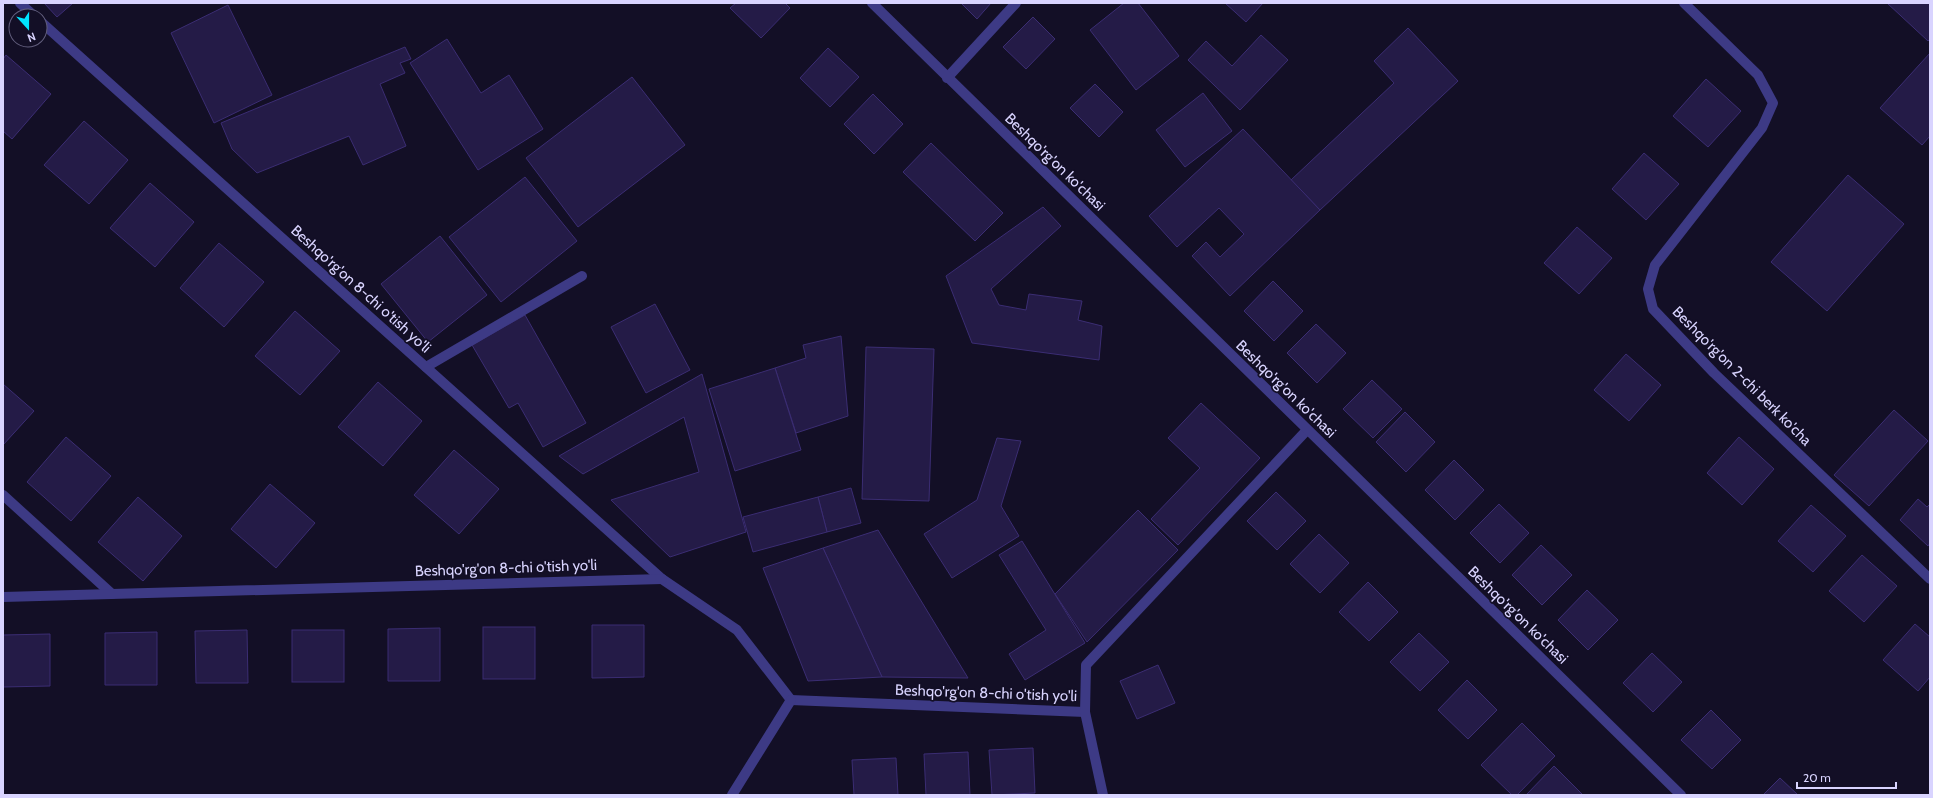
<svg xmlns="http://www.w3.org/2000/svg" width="1933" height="798" viewBox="0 0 1933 798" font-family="Cabin,sans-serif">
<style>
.building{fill:#241b47;stroke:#3b2d73}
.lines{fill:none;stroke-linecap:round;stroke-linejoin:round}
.service{stroke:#3d3a85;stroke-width:10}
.minor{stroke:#3d3a85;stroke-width:10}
.tertiary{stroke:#3d3a85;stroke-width:10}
.labels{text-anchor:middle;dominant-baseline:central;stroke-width:3.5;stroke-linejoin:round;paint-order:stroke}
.street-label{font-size:15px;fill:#d9d4ff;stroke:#130f26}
</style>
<rect width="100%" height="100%" fill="#130f26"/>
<!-- building -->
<g class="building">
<path d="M44 3H73L57 17Z"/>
<path d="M736 3H785L790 8 761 38 730 8Z"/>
<path d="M961 3H991L977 19Z"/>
<path d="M1124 3H1138L1179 56 1136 90 1090 30Z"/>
<path d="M1225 3H1263L1246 22Z"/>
<path d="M1887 3H1930V39L1928 41Z"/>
<path d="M228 5 272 95 214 123 171 33Z"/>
<path d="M1033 17 1055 39 1026 69 1003 47Z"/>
<path d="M1408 28 1458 81 1320 210 1291 180 1394 83 1374 61Z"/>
<path d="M1261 35 1288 60 1240 110 1188 60 1206 41 1232 66Z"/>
<path d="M447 39 481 93 509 75 543 129 478 170 410 63Z"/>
<path d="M405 47 411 59 400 63 405 73 380 84 406 146 363 165 349 136 257 173 232 149 221 123Z"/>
<path d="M828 48 859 77 830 107 800 78Z"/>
<path d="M1930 53V136L1922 145 1880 108Z"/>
<path d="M6 55 51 94 12 139 3 131V59Z"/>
<path d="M632 77 685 145 578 227 526 158Z"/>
<path d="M1706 79 1741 111 1708 147 1673 116Z"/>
<path d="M1095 84 1123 112 1099 137 1070 108Z"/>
<path d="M1203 93 1232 131 1185 167 1156 130Z"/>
<path d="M873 94 903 124 874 154 844 124Z"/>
<path d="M84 121 128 160 89 204 44 165Z"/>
<path d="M1243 129 1320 210 1230 296 1192 256 1206 242 1220 257 1244 234 1219 208 1177 247 1149 216Z"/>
<path d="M931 143 1003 213 975 241 903 172Z"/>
<path d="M1644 153 1679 184 1646 220 1612 189Z"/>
<path d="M1848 175 1904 224 1827 311 1771 262Z"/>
<path d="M525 177 577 241 501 302 449 237Z"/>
<path d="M150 183 194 222 155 267 110 228Z"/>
<path d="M1043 207 1061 226 991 289 999 305 1026 310 1029 294 1082 301 1078 320 1102 326 1099 360 972 343 946 276Z"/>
<path d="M1577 227 1612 258 1579 294 1544 263Z"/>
<path d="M440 236 487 295 428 342 381 284Z"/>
<path d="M219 243 264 282 224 327 180 288Z"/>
<path d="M1273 281 1303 311 1274 341 1244 311Z"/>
<path d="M655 304 690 370 646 393 611 327Z"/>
<path d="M295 311 340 351 300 395 255 356Z"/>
<path d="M525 315 586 423 543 447 518 403 509 408 472 345Z"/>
<path d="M1316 324 1346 353 1317 383 1287 353Z"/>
<path d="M841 336 848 416 796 433 775 368 806 358 803 345Z"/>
<path d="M866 347 934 349 929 501 862 499Z"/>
<path d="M1626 354 1661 385 1629 421 1594 390Z"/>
<path d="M775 368 801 450 735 471 709 389Z"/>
<path d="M702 374 746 532 670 557 611 500 699 472 684 417 583 474 559 456Z"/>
<path d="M1372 380 1402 409 1373 438 1343 409Z"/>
<path d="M378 382 422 421 383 466 338 427Z"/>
<path d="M3 384 34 411 3 445Z"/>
<path d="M1201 403 1260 458 1178 545 1151 519 1200 468 1168 438Z"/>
<path d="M1894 410 1928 441 1869 506 1834 475Z"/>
<path d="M1405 412 1435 442 1406 472 1376 442Z"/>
<path d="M66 437 111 476 71 521 27 482Z"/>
<path d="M1739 437 1774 469 1742 505 1707 473Z"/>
<path d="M997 438 1021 441 1001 506 1019 536 952 578 924 534 977 500Z"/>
<path d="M454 450 499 489 459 534 414 495Z"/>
<path d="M1454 460 1484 490 1455 520 1425 490Z"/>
<path d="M270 484 315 523 276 568 231 529Z"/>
<path d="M851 488 861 523 827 532 818 497Z"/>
<path d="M1276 492 1306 521 1277 550 1247 521Z"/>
<path d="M138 497 182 536 143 581 98 542Z"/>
<path d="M818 497 827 532 753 552 743 517Z"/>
<path d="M1918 499 1927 507 1930 504V543L1928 546 1900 520Z"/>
<path d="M1499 504 1529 533 1500 563 1470 533Z"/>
<path d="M1811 505 1846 536 1813 572 1778 541Z"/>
<path d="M1138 510 1178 550 1087 642 1055 594Z"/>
<path d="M878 530 968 678 882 677 823 548Z"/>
<path d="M1319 534 1349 563 1320 593 1290 564Z"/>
<path d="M1022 541 1085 643 1025 680 1009 654 1046 630 999 555Z"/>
<path d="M1541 545 1572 575 1542 605 1512 575Z"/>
<path d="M823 548 882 677 808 681 763 568Z"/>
<path d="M1862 555 1897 586 1864 622 1829 591Z"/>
<path d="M1368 582 1398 612 1369 641 1339 612Z"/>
<path d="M1587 590 1618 620 1588 650 1558 620Z"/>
<path d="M1915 624 1930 637V677L1918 691 1883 660Z"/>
<path d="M592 625H644V677L592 678Z"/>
<rect x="483" y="627" width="52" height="52"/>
<path d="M440 628V681H388V629Z"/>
<path d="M247 630 248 683H196L195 631Z"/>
<rect x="292" y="630" width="52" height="52"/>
<path d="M157 632V685H105V633Z"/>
<path d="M1419 633 1449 662 1420 691 1390 662Z"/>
<path d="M50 634V686L3 687V635Z"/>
<path d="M1652 653 1682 682 1653 712 1623 683Z"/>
<path d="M1158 665 1175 703 1137 719 1120 681Z"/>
<path d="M1467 680 1497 710 1468 739 1438 710Z"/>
<path d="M1711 710 1741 740 1712 769 1681 740Z"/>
<path d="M1522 723 1555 756 1517 795H1512L1481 765Z"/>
<path d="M1033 748 1035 793 992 795 989 750Z"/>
<path d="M968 752 970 795H926L924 754Z"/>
<path d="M896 758 898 795H854L852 760Z"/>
<path d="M1554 766 1583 795H1526Z"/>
<path d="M1780 778 1798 795H1763Z"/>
</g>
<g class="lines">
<!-- service -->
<path class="service" d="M426 367 582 276"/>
<!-- minor -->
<g class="minor">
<path d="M20 3 34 16"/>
<path d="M1684 3 1758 75 1773 103 1762 128 1655 265 1648 289 1653 309 1714 373 1930 579"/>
<path d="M40 21 662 579 737 630 791 700"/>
<path d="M947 78 1016 3"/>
<path d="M3 495 112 594"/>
<path d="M3 597 662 579"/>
<path d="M791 700 1085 712"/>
<path d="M732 795 791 700"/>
<path d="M1103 795 1085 712 1086 665 1307 430"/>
</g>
<!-- tertiary -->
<path class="tertiary" d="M872 3 1681 795"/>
</g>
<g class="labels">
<!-- street labels -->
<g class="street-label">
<text transform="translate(1055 162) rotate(44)">Beshqo'rg'on ko'chasi</text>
<text transform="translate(361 289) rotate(42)">Beshqo'rg'on 8-chi o'tish yo'li</text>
<text transform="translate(1742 376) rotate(45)">Beshqo'rg'on 2-chi berk ko'cha</text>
<text transform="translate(1286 389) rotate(44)">Beshqo'rg'on ko'chasi</text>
<text transform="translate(506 568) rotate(-2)">Beshqo'rg'on 8-chi o'tish yo'li</text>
<text transform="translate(1518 615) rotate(44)">Beshqo'rg'on ko'chasi</text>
<text transform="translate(986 693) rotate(2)">Beshqo'rg'on 8-chi o'tish yo'li</text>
</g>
</g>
<!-- border -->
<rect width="1933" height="798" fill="none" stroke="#d9d4ff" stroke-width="8"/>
<!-- north arrow -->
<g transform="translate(28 28) rotate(159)"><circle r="19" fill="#130f26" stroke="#625e7d"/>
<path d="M0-3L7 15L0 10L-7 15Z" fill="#00e5ff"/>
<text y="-6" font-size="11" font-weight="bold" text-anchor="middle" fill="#d9d4ff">N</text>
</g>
<!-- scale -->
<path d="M1797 782v6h99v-6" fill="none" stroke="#d9d4ff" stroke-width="2"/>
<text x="1803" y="782" font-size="12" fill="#d9d4ff" stroke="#130f26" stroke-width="3" paint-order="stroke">20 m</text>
</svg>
